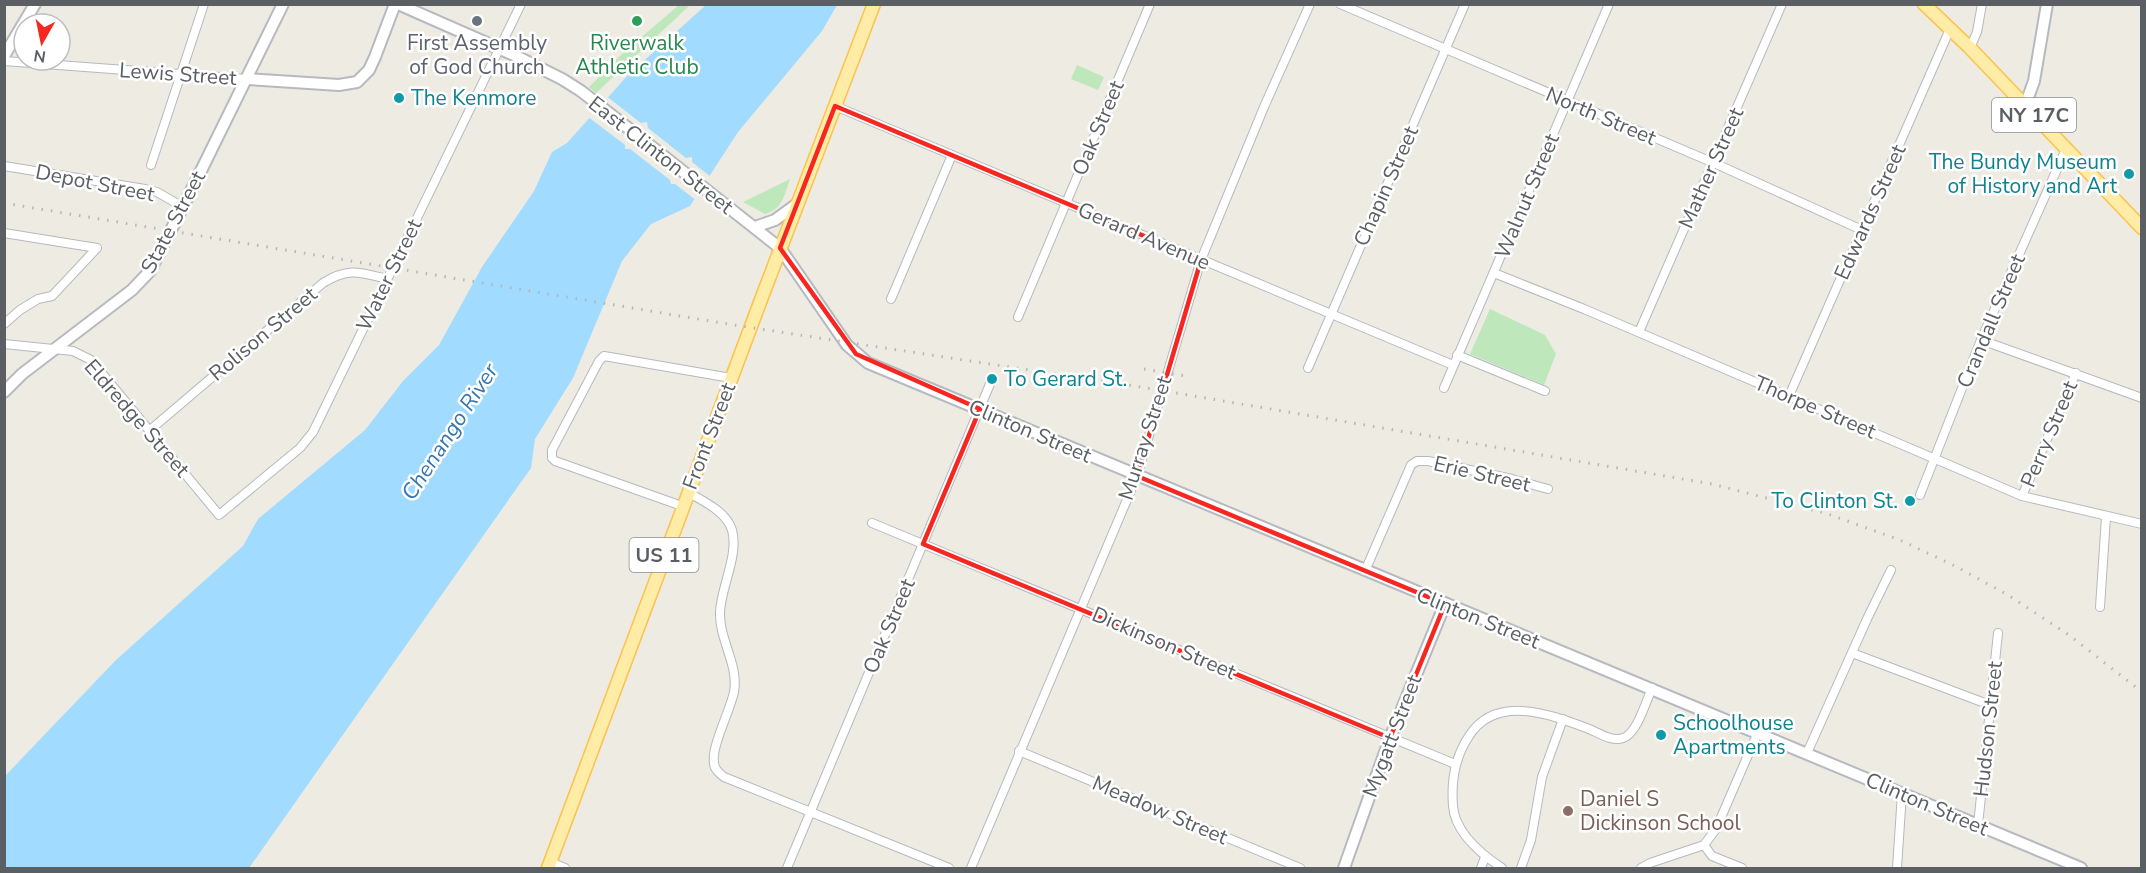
<svg xmlns="http://www.w3.org/2000/svg" width="2146" height="873" viewBox="0 0 2146 873" font-family="'Nunito Sans',sans-serif">
<style>
.green{fill:#bee8bc}
.water{fill:#a1dbff}
.pier{fill:#eeebe2}
.lines{fill:none;stroke-linecap:round;stroke-linejoin:round}
.street-casing{stroke:#b5b9be;stroke-width:10}
.secondary-casing{stroke:#b6bac0;stroke-width:14}
.primary-casing{stroke:#fcc24e;stroke-width:15}
.street{stroke:#fff;stroke-width:8}
.secondary{stroke:#fff;stroke-width:10}
.primary{stroke:#ffeca6;stroke-width:12}
.rail{stroke:#b4b5b5;stroke-width:3;stroke-dasharray:1.5 8;stroke-linecap:butt}
.marked{fill:none;stroke:#f62721;stroke-width:4.5;stroke-linejoin:round}
.worship-dot{fill:#6b7280;stroke:#fff;stroke-width:2}
.leisure-dot{fill:#2e9e5b;stroke:#fff;stroke-width:2}
.culture-dot{fill:#0f9aa8;stroke:#fff;stroke-width:2}
.education-dot{fill:#8d6e63;stroke:#fff;stroke-width:2}
.labels{text-anchor:middle;dominant-baseline:central;stroke-width:5;stroke-linejoin:round;paint-order:stroke}
.shield{fill:#fff;stroke:#8c8f92;stroke-width:1.5}
.shield-label{font-size:20px;font-weight:bold;fill:#5a5f64}
.worship-label{font-size:21px;fill:#5b616d;stroke:#fff}
.leisure-label{font-size:21px;fill:#27864d;stroke:#fff}
.street-label{font-size:21px;fill:#5a5f64;stroke:#fff}
.culture-label{font-size:21px;fill:#0d838f;stroke:#fff;text-anchor:start}
.education-label{font-size:21px;fill:#785e54;stroke:#fff;text-anchor:start}
.water-label{font-size:22px;font-style:italic;fill:#3576af;stroke:#fff}
</style>
<rect width="100%" height="100%" fill="#eeebe2"/>
<!-- green -->
<g class="green">
<path d="M680 4 690 5 596 93 589 87 622 54Z"/>
<path d="M1077 65 1104 77 1098 90 1071 79Z"/>
<path d="M790 179C785 194 782 210 765 214L743 202Z"/>
<path d="M1490 309 1545 335 1556 354 1544 385 1470 354Z"/>
</g>
<!-- water -->
<path class="water" d="M706 5H837L822 31 738 132 690 206 651 224 622 261 573 378 535 439 531 468 249 868H5V776L116 660 243 546 258 519 365 430 403 381 439 345 482 267 534 191 552 152 567 143 628 75Z"/>
<!-- pier -->
<path class="pier" d="M605 95 641 123 647 122 648 128 686 158 692 157V162L711 177 697 201 675 184H671L670 180 630 149H625V145L587 116Z"/>
<g class="lines">
<!-- street casing -->
<g class="street-casing">
<g id="street">
<path d="M1340 4 1714 163 1862 230"/>
<path d="M1970 48 1977 32 1982 4"/>
<path d="M4 61 247 79"/>
<path d="M835 106 1453 365"/>
<path d="M151 165 204 4"/>
<path d="M4 166 145 189 157 192 183 207"/>
<path d="M4 233 97 248 52 296 38 299 20 310 4 324"/>
<path d="M1494 273 1584 309 2022 496 2142 524"/>
<path d="M891 299 952 155"/>
<path d="M1018 317 1150 4"/>
<path d="M1639 332 1782 4"/>
<path d="M1981 340 2142 398"/>
<path d="M4 344 73 351 91 360 219 515 300 448 313 432 521 4"/>
<path d="M1457 355 1545 391"/>
<path d="M1308 368 1465 4"/>
<path d="M1444 388 1609 4"/>
<path d="M1789 396 1950 29"/>
<path d="M150 430 323 283C348 267 360 272 387 279"/>
<path d="M688 492C704 502 726 511 732 530 739 555 721 587 720 612 719 640 739 665 734 692 730 711 711 747 714 763 714 769 719 773 724 777L949 868"/>
<path d="M1920 495 1981 340 2066 149"/>
<path d="M2022 496 2076 373"/>
<path d="M682 506 555 461 552 458V450L599 361 604 356 731 378"/>
<path d="M872 523 1455 764"/>
<path d="M1365 571 1411 465 1417 461H1428L1512 479 1548 489"/>
<path d="M2100 607 2106 517"/>
<path d="M1852 653 1990 705"/>
<path d="M1019 751 1300 868"/>
<path d="M1807 753 1867 619 1891 570"/>
<path d="M1978 825 1998 633"/>
<path d="M1704 845 1712 856 1742 868"/>
<path d="M550 862 565 868"/>
<path d="M787 868 990 384"/>
<path d="M971 868 1137 476 1201 260 1264 107 1310 4"/>
<path d="M1481 868 1485 857"/>
<path d="M1502 868C1481 854 1455 833 1453 806 1451 781 1455 757 1469 736 1496 694 1550 714 1589 729 1599 733 1612 742 1623 738 1637 734 1646 701 1652 688"/>
<path d="M1521 868 1531 840 1542 777 1563 719"/>
<path d="M1641 868 1650 863 1704 845 1716 829 1758 732"/>
<path d="M1897 868 1902 793"/>
</g>
</g>
<!-- secondary casing -->
<g class="secondary-casing">
<g id="secondary">
<path d="M398 4 514 55 562 79 581 91 780 248 847 345 868 363 2081 868"/>
<path d="M4 56 35 4"/>
<path d="M247 79 339 85 357 82 369 70 375 57 395 4"/>
<path d="M2025 106 2034 81 2047 4"/>
<path d="M755 227 775 220 797 204"/>
<path d="M4 392 22 374 132 290 150 271 195 183 283 4"/>
<path d="M1344 868 1390 738 1445 604"/>
</g>
</g>
<!-- primary casing -->
<g class="primary-casing">
<g id="primary">
<path d="M1924 4 1970 48 2142 228"/>
<path d="M548 868 762 297 874 4"/>
</g>
</g>
<!-- street -->
<use href="#street" class="street"/>
<!-- secondary -->
<use href="#secondary" class="secondary"/>
<!-- primary -->
<use href="#primary" class="primary"/>
<!-- rail -->
<g class="rail">
<path d="M4 203 734 325 1141 387 1712 484 1828 514 1900 540 1955 566 2008 595 2069 635 2142 692"/>
<path d="M1144 369 1186 376"/>
</g>
</g>
<!-- marked area -->
<path class="marked" d="M835 106 1201 260 1137 476 1445 604 1390 738 923 544 980 409 856 354 780 248Z"/>
<!-- markers -->
<circle class="worship-dot" cx="477" cy="21" r="6"/>
<circle class="leisure-dot" cx="637" cy="21" r="6"/>
<g class="culture-dot">
<circle cx="399" cy="98" r="6"/>
<circle cx="2129" cy="174" r="6"/>
<circle cx="992" cy="379" r="6"/>
<circle cx="1910" cy="501" r="6"/>
<circle cx="1661" cy="735" r="6"/>
</g>
<circle class="education-dot" cx="1568" cy="811" r="6"/>
<g class="labels">
<!-- shield labels -->
<g class="shield">
<rect x="1992" y="98" width="84" height="34" rx="4.5"/>
<rect x="629.5" y="538" width="69" height="34" rx="4.5"/>
</g>
<g class="shield-label">
<text x="2034" y="115">NY 17C</text>
<text x="664" y="555">US 11</text>
</g>
<!-- worship labels -->
<g class="worship-label">
<text x="477" y="43">First Assembly<tspan x="477" dy="24">of God Church</tspan></text>
</g>
<!-- leisure labels -->
<g class="leisure-label">
<text x="637" y="43">Riverwalk<tspan x="637" dy="24">Athletic Club</tspan></text>
</g>
<!-- street labels -->
<g class="street-label">
<text transform="translate(178 74) rotate(4)">Lewis Street</text>
<text transform="translate(1601 116) rotate(23)">North Street</text>
<text transform="translate(1098 128) rotate(-67)">Oak Street</text>
<text transform="translate(661 155) rotate(38)">East Clinton Street</text>
<text transform="translate(1711 168) rotate(-66)">Mather Street</text>
<text transform="translate(95 183) rotate(11)">Depot Street</text>
<text transform="translate(1386 186) rotate(-66)">Chapin Street</text>
<text transform="translate(1527 196) rotate(-67)">Walnut Street</text>
<text transform="translate(1870 212) rotate(-66)">Edwards Street</text>
<text transform="translate(173 222) rotate(-62)">State Street</text>
<text transform="translate(1144 236) rotate(23)">Gerard Avenue</text>
<text transform="translate(389 275) rotate(-64)">Water Street</text>
<text transform="translate(1991 321) rotate(-67)">Crandall Street</text>
<text transform="translate(263 334) rotate(-40)">Rolison Street</text>
<text transform="translate(1815 407) rotate(23)">Thorpe Street</text>
<text transform="translate(137 418) rotate(49)">Eldredge Street</text>
<text transform="translate(1030 431) rotate(23)">Clinton Street</text>
<text transform="translate(2049 434) rotate(-67)">Perry Street</text>
<text transform="translate(709 436) rotate(-69)">Front Street</text>
<text transform="translate(1145 438) rotate(-72)">Murray Street</text>
<text transform="translate(1482 474) rotate(13)">Erie Street</text>
<text transform="translate(1478 618) rotate(22)">Clinton Street</text>
<text transform="translate(889 626) rotate(-67)">Oak Street</text>
<text transform="translate(1164 643) rotate(23)">Dickinson Street</text>
<text transform="translate(1988 729) rotate(-84)">Hudson Street</text>
<text transform="translate(1392 736) rotate(-69)">Mygatt Street</text>
<text transform="translate(1927 804) rotate(23)">Clinton Street</text>
<text transform="translate(1160 810) rotate(23)">Meadow Street</text>
</g>
<!-- culture labels -->
<g class="culture-label">
<text x="411" y="98">The Kenmore</text>
<text x="2117" y="162" text-anchor="end">The Bundy Museum<tspan x="2117" dy="24">of History and Art</tspan></text>
<text x="1004" y="379">To Gerard St.</text>
<text x="1898" y="501" text-anchor="end">To Clinton St.</text>
<text x="1673" y="723">Schoolhouse<tspan x="1673" dy="24">Apartments</tspan></text>
</g>
<!-- education labels -->
<g class="education-label">
<text x="1580" y="799">Daniel S<tspan x="1580" dy="24">Dickinson School</tspan></text>
</g>
<!-- water labels -->
<g class="water-label">
<text transform="translate(450 432) rotate(-57)">Chenango River</text>
</g>
</g>
<!-- border -->
<rect width="2146" height="873" fill="none" stroke="#5a5f64" stroke-width="12"/>
<!-- north arrow -->
<g transform="translate(42 42) rotate(189)"><circle r="28" fill="#ffffff" stroke="#bdbfc1" stroke-width="1.5"/>
<path d="M0-4.5L10 22L0 15L-10 22Z" fill="#f62721"/>
<text y="-9" font-size="16" font-weight="bold" text-anchor="middle" fill="#5a5f64">N</text>
</g>
</svg>
